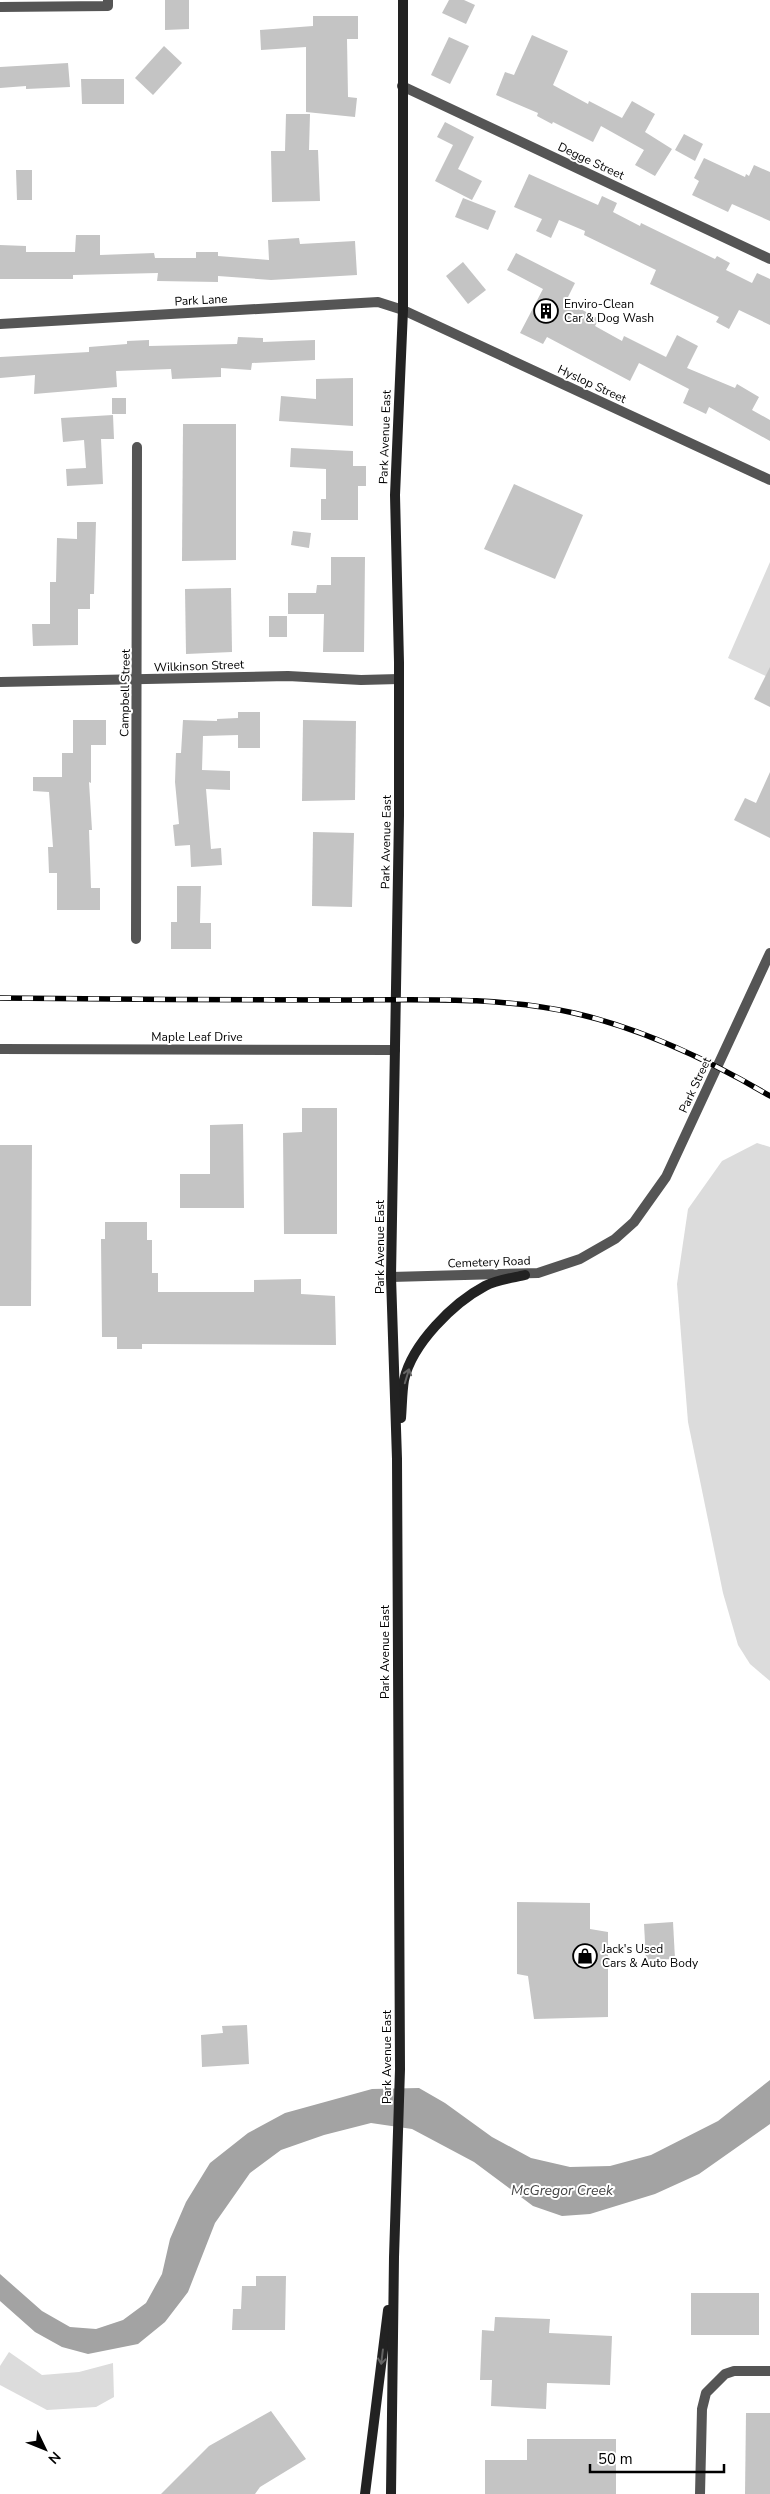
<svg xmlns="http://www.w3.org/2000/svg" width="770" height="2494" viewBox="0 0 770 2494" font-family="'Nunito Sans',sans-serif">
<style>
.green{fill:#dcdcdc}
.water{fill:#a3a3a3}
.building{fill:#c4c4c4}
.lines{fill:none;stroke-linecap:round;stroke-linejoin:round}
.minor{stroke:#555;stroke-width:10}
.tertiary{stroke:#555;stroke-width:10}
.secondary{stroke:#222;stroke-width:10}
.rail-casing{stroke:#000;stroke-width:5.5}
.rail{stroke:#fff;stroke-width:4;stroke-dasharray:11;stroke-linecap:butt}
.oneway{stroke:#646464}
.labels{text-anchor:middle;dominant-baseline:central;stroke-width:4;stroke-linejoin:round;paint-order:stroke}
.street-label{font-size:12px;fill:#000;stroke:#fff}
.poi-label{font-size:12px;fill:#000;stroke:#fff;text-anchor:start}
.water-label{font-size:14px;font-style:italic;fill:#444;stroke:#fff}
</style>
<rect width="100%" height="100%" fill="#fff"/>
<!-- green -->
<g class="green">
<path d="M770 562V678L728 658Z"/>
<path d="M757 1143 770 1147V1681L750 1664 738 1645 723 1593 688 1422 677 1284 688 1209 722 1161Z"/>
<path d="M9 2352 42 2375 79 2372 113 2363 114 2397 96 2407 47 2410 0 2385V2366Z"/>
</g>
<!-- water -->
<path class="water" d="M770 2080V2124L699 2174 655 2194 590 2214 562 2216 533 2206 474 2162 412 2129 371 2123 324 2135 281 2150 250 2173 215 2223 188 2292 165 2322 138 2344 88 2354 62 2347 35 2332 0 2301V2274L42 2311 70 2327 96 2329 123 2320 146 2303 162 2274 170 2239 186 2202 210 2163 248 2133 285 2113 372 2089 419 2088 445 2103 492 2137 531 2158 570 2167 610 2166 651 2155 718 2121Z"/>
<!-- building -->
<g class="building">
<path d="M165 0H189V29L165 30Z"/>
<path d="M449 0H464L475 5 466 24 442 13Z"/>
<path d="M313 16H358V39H347L348 97 357 98 355 117 306 112V47L261 50 260 30 313 26Z"/>
<path d="M532 35 568 51 553 85 588 104 589 101 622 118 632 101 655 114 645 132 672 149 655 176 635 165 644 150 601 126 593 142 553 122 552 124 537 116 538 113 496 95 505 72 514 75Z"/>
<path d="M449 37 469 46 450 84 431 75Z"/>
<path d="M164 46 182 63 153 95 135 78Z"/>
<path d="M68 63 70 87 26 89V86L0 88V67Z"/>
<path d="M81 79H124V104H82Z"/>
<path d="M286 114H310L309 150H318L320 201 272 202 271 151H285Z"/>
<path d="M445 122 474 137 458 169 482 181 472 200 435 181 453 145 437 137Z"/>
<path d="M684 134 703 144 695 161 675 150Z"/>
<path d="M704 158 745 177 746 174 749 176 754 165 770 172V221L732 204 728 212 692 195 699 181 694 178Z"/>
<path d="M16 170H32V200H17Z"/>
<path d="M529 174 598 205 602 196 617 203 613 212 640 226 641 223 715 259 717 256 730 263 726 270 752 283 757 273 770 279V325L739 310 729 329 716 322 719 317 650 284 656 270 584 235 585 231 559 220 551 238 536 231 542 219 514 207Z"/>
<path d="M463 198 496 211 488 230 455 217Z"/>
<path d="M76 235H100V255L154 253 155 258H196V252H218V256L269 260 268 240 299 238 300 244 355 241 357 275 271 280 218 276V282L157 281 158 273 73 275V279H0V245L26 246V252H75Z"/>
<path d="M516 253 575 283 566 301 599 319 595 326 622 341 624 336 666 357 677 335 698 346 687 368 735 388 737 384 759 397 752 410 770 420V441L709 407 706 414 683 403 689 389 639 363 630 381 547 337 543 344 520 333 543 289 507 270Z"/>
<path d="M463 262 486 290 468 304 446 276Z"/>
<path d="M238 337 263 338V342L315 340V360L252 363 251 370 221 368V377L172 379 171 369 116 371 117 387 34 394 35 375 0 378V357L89 352V347L127 344V341L149 340V346L237 344Z"/>
<path d="M353 378V426L279 421 281 396 316 399V379Z"/>
<rect x="112" y="398" width="14" height="16"/>
<path d="M113 415 114 439H101L103 484 67 486 66 469 86 468 84 440 63 442 61 418Z"/>
<path d="M183 424H236V560L182 561Z"/>
<path d="M291 448 353 451V466H366V486H358V520H321V499H326V469L290 467Z"/>
<path d="M514 484 583 515 555 579 484 549Z"/>
<path d="M77 522H96L94 594H90V609H78V645L33 646 32 624H50V582H56L57 538 77 539Z"/>
<path d="M293 531 311 533 309 548 291 545Z"/>
<path d="M331 557H365L364 652H323L324 614H288V593H316L317 585H331Z"/>
<path d="M231 588 232 652 186 654 185 589Z"/>
<rect x="269" y="616" width="18" height="21"/>
<path d="M770 667V707L754 699Z"/>
<path d="M238 712H260V748H238V735L203 736 202 770 230 771V790L206 789 211 849 221 848 222 865 191 867 190 845 175 846 173 825 179 824 175 782 176 753H181L183 720 217 721V719L238 718Z"/>
<path d="M73 720H106V745H91V783L89 782 92 830H89L91 888H100V910H57V873H49L48 847H53L49 792 33 791V777H62V753H73Z"/>
<path d="M303 720 356 721 355 800 302 801Z"/>
<path d="M770 772V838L734 820 745 798 756 803Z"/>
<path d="M313 832 354 833 352 907 312 906Z"/>
<path d="M177 886H201L200 923H211V949H171V922H177Z"/>
<path d="M302 1108H337V1234H284L283 1133 302 1132Z"/>
<path d="M243 1124 244 1208H180V1174H210V1125Z"/>
<path d="M0 1145H32L31 1306H0Z"/>
<path d="M105 1222H147V1240H152V1273H158V1292H254V1280L301 1279V1294L335 1296 336 1345 151 1344H142V1349H117V1337H102L101 1239H105Z"/>
<path d="M517 1902 590 1903V1929L608 1932V2017L534 2019 528 1976 517 1974Z"/>
<path d="M673 1922 675 1959 646 1960 644 1924Z"/>
<path d="M247 2025 249 2064 202 2067 201 2035 223 2033 222 2026Z"/>
<path d="M256 2276H286L285 2330H232L233 2309H241L242 2286H256Z"/>
<rect x="691" y="2293" width="68" height="42"/>
<path d="M495 2317 550 2319 549 2333 612 2336 610 2385 547 2383 546 2409 491 2406 492 2380H480L482 2330 494 2331Z"/>
<path d="M271 2411 306 2459 260 2487 255 2494H161L209 2446Z"/>
<path d="M746 2413H770V2494H745Z"/>
<path d="M527 2439H616V2494H485V2460H527Z"/>
</g>
<g class="lines">
<!-- minor -->
<g class="minor">
<path d="M0 7 108 6V0"/>
<path d="M402 86 770 259"/>
<path d="M403 310 770 480"/>
<path d="M0 682 288 676 361 680 399 679"/>
<path d="M136 939 137 447"/>
<path d="M0 1049 395 1050"/>
<path d="M700 2494 702 2409 706 2393 725 2374 734 2371H770"/>
</g>
<!-- tertiary -->
<g class="tertiary">
<path d="M0 324 378 302 403 310"/>
<path d="M391 1277 538 1273 580 1259 615 1239 634 1222 666 1177 770 953"/>
</g>
<!-- secondary -->
<g class="secondary">
<path d="M401 1418C402 1406 402 1392 404 1380 412 1344 453 1303 485 1286 496 1280 512 1278 525 1275"/>
<path d="M365 2494 388 2310"/>
<path d="M391 2494 394 2257 400 2069 397 1459 391 1277 399 816V662L395 495 403 310V0"/>
</g>
<!-- rail casing -->
<g class="rail-casing">
<path id="rail" d="M0 998C114 999 227 1000 341 1000 418 1000 498 996 574 1013 643 1029 709 1060 770 1096"/>
</g>
<!-- rail -->
<use href="#rail" class="rail"/>
</g>
<!-- one-way arrows -->
<defs><path id="oneway-shaft" d="M-6 0H5M1.5-3L5.5 0L1.5 3" fill="none" stroke-width="1.6" stroke-linecap="round" stroke-linejoin="round" transform="scale(1.25)"/></defs>
<g class="oneway">
<use href="#oneway-shaft" transform="translate(407 1376) rotate(-73)"/>
<use href="#oneway-shaft" transform="translate(382 2357) rotate(97)"/>
</g>
<!-- icons -->
<defs>
<g id="building-ring" transform="scale(1.25)"><circle r="9.5" fill="#fff" stroke="#000" stroke-width="1.5"/><path d="M-4-6H4V6H1V3H-1V6H-4ZM-2.5-4.3h1.7v1.8h-1.7ZM.8-4.3h1.7v1.8H.8ZM-2.5-1h1.7V.8h-1.7ZM.8-1h1.7V.8H.8Z" fill="#000"/></g>
<g id="shop-ring" transform="scale(1.25)"><circle r="9.5" fill="#fff" stroke="#000" stroke-width="1.5"/><path d="M-5-2.5h2.3a2.7 3.5 0 0 1 5.4 0H5L5.5 6h-11ZM-1.5-2.5h3a1.5 2.3 0 0 0-3 0Z" fill="#000"/></g>
</defs>
<g fill-rule="evenodd">
<use href="#building-ring" x="546" y="311"/>
<use href="#shop-ring" x="585" y="1956"/>
</g>
<g class="labels">
<!-- street labels -->
<g class="street-label">
<text transform="translate(591 161) rotate(25)">Degge Street</text>
<text transform="translate(201 300) rotate(-3)">Park Lane</text>
<text transform="translate(592 384) rotate(25)">Hyslop Street</text>
<text transform="translate(385 437) rotate(-88)">Park Avenue East</text>
<text transform="translate(199 666) rotate(-2)">Wilkinson Street</text>
<text transform="translate(125 693) rotate(-89)">Campbell Street</text>
<text transform="translate(386 842) rotate(-89)">Park Avenue East</text>
<text x="197" y="1037">Maple Leaf Drive</text>
<text transform="translate(695 1085) rotate(-65)">Park Street</text>
<text transform="translate(380 1247) rotate(-90)">Park Avenue East</text>
<text transform="translate(489 1262) rotate(-2)">Cemetery Road</text>
<text transform="translate(385 1652) rotate(-90)">Park Avenue East</text>
<text transform="translate(387 2057) rotate(-90)">Park Avenue East</text>
</g>
<!-- poi labels -->
<g class="poi-label">
<text x="564" y="304">Enviro-Clean<tspan x="564" dy="14">Car &amp; Dog Wash</tspan></text>
<text x="602" y="1949">Jack's Used<tspan x="602" dy="14">Cars &amp; Auto Body</tspan></text>
</g>
<!-- water labels -->
<g class="water-label">
<text x="562" y="2190">McGregor Creek</text>
</g>
</g>
<!-- north arrow -->
<g transform="translate(45 2449) rotate(133)" stroke="#ffffff" stroke-width="4" paint-order="stroke">
<path d="M0-4L9 19L0 12L-9 19Z" fill="#000000"/>
<text y="-8" font-size="14" font-weight="bold" text-anchor="middle" fill="#000000">N</text>
</g>
<!-- scale -->
<path d="M590 2464v8h134v-8" fill="none" stroke="#000000" stroke-width="2.5"/>
<text x="598" y="2464" font-size="15" fill="#000000" stroke="#ffffff" stroke-width="4" paint-order="stroke">50 m</text>
</svg>
